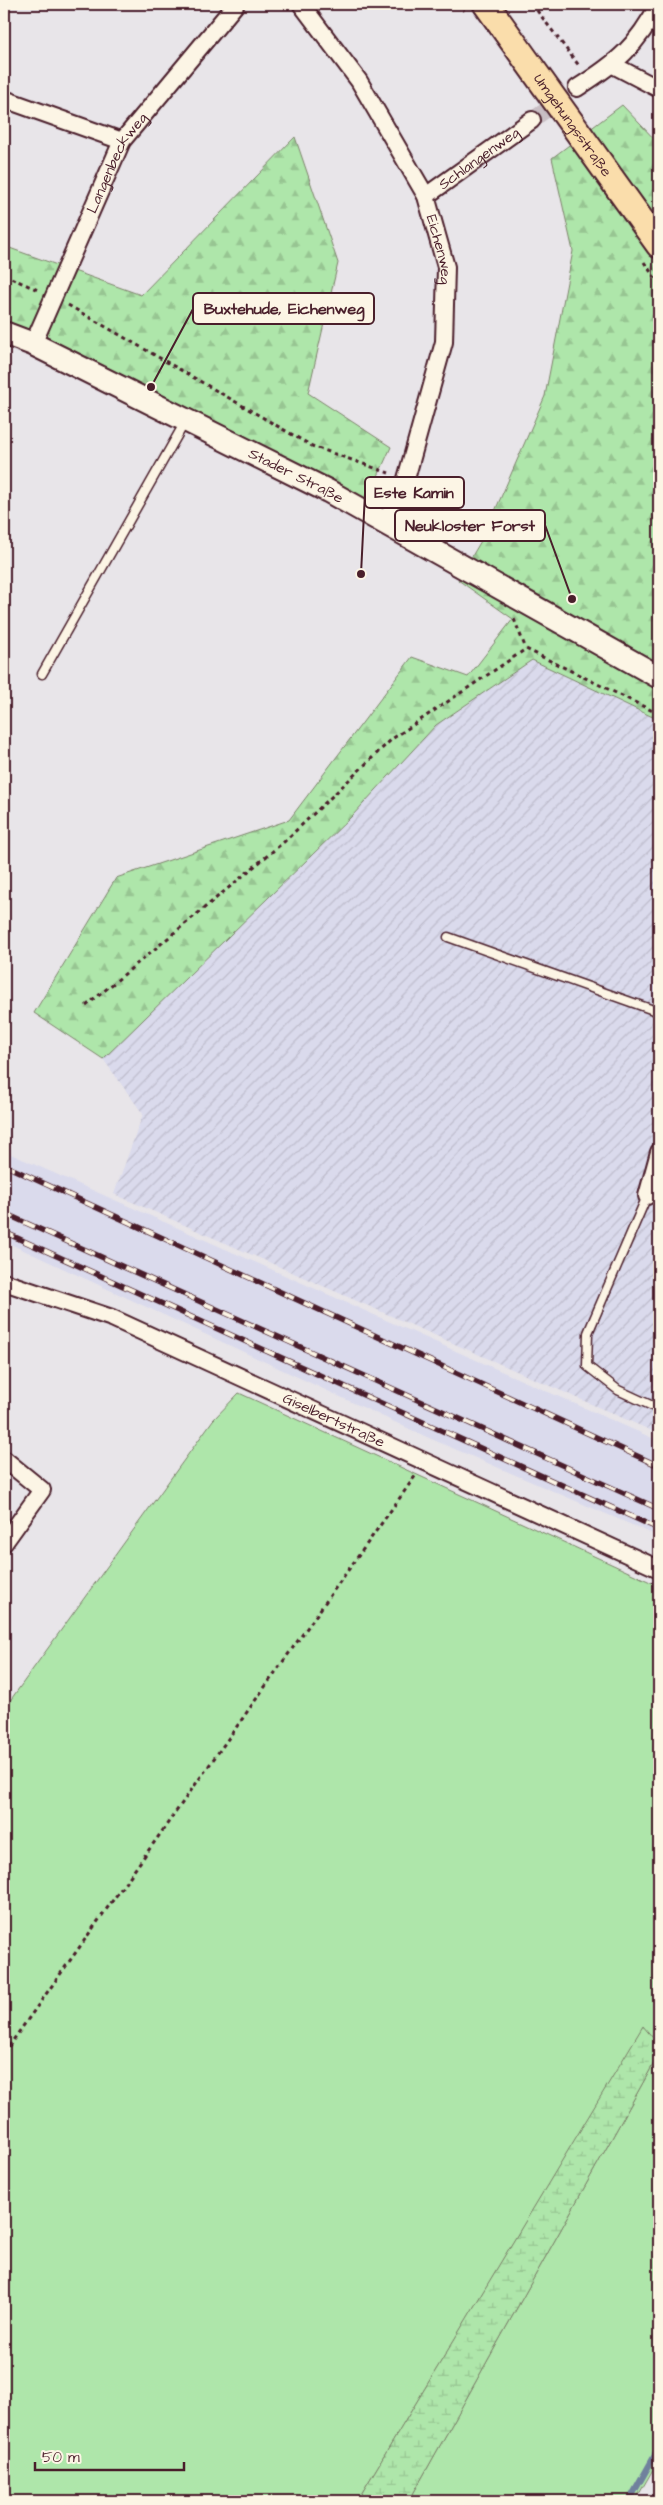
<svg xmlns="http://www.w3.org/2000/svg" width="663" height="2505" viewBox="0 0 663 2505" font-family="'Architects Daughter',sans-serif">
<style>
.built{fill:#dadaec}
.industrial{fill:url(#industrial-furrows)}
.green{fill:#aee6aa;stroke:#7c826a}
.forest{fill:url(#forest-firs);stroke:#7c826a}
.wetland{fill:url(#wetland-marsh);stroke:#7c826a}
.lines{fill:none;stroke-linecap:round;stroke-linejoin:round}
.stream{stroke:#70819d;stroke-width:6}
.street-tunnel{stroke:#c8bdc3;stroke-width:16;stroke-dasharray:16 8;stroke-linecap:butt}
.lane-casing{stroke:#4a1f2b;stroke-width:11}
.street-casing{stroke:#4a1f2b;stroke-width:20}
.secondary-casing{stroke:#4a1f2b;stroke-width:26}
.primary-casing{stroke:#4a1f2b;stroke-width:29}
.path{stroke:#4a1f2b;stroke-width:3;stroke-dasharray:4 4;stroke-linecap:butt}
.lane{stroke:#fcf5e5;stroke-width:8}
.street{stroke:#fcf5e5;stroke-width:16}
.secondary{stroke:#fcf5e5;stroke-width:22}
.primary{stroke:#faddab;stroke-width:25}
.rail-casing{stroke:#4a1f2b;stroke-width:5.5}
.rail{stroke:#fcf5e5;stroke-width:4;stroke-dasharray:11;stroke-linecap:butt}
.labels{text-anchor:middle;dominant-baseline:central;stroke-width:4.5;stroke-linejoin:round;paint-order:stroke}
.street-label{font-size:15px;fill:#4a1f2b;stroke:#fcf5e5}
.leader{fill:none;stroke:#4a1f2b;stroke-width:2}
.callout-dot{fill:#4a1f2b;stroke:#fcf5e5;stroke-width:2}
.callout{fill:#fcf5e5;stroke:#4a1f2b;stroke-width:2}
.callout-label{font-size:16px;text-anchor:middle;font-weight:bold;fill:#4a1f2b}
</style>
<defs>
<pattern id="industrial-furrows" width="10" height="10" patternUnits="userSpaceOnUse" patternTransform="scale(1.25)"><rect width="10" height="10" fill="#dadaec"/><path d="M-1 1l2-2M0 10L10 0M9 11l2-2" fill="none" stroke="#bdbbcb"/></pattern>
<pattern id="forest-firs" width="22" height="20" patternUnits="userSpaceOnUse" patternTransform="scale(1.25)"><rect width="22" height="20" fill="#aee6aa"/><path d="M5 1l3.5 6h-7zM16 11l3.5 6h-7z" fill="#97c592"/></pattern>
<pattern id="wetland-marsh" width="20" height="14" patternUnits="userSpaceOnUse" patternTransform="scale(1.25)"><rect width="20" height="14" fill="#aee6aa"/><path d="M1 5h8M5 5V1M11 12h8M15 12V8" fill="none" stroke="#97c592"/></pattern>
</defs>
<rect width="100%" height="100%" fill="#e8e5e9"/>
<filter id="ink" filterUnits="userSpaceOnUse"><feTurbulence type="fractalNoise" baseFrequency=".02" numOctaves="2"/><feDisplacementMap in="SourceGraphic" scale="10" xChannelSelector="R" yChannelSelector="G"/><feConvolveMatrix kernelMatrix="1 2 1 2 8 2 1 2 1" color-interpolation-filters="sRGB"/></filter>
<g filter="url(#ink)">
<!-- built -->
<path class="built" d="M4 1151 659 1441V1520L653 1534 429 1438 4 1241Z"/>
<!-- industrial -->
<path class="industrial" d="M532 660 659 720V1434L114 1194 143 1114 103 1059 352 816 436 725Z"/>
<!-- green -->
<g class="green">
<path d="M239 1393 659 1586V2045L643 2027 357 2501H4V1709L213 1420Z"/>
<path d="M659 2054V2459L635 2501H409Z"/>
</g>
<!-- forest -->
<g class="forest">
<path d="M622 105 659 144V720L532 660 436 725 352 816 103 1059 34 1013 116 878 289 820 412 657 468 677 513 619 458 580 485 534 545 396 573 251 552 158Z"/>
<path d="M295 137 338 263 308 393 391 447 365 505 4 323V246L141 295Z"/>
</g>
<!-- wetland -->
<path class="wetland" d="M643 2026 659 2045V2054L409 2501H357Z"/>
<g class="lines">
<!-- stream -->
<path class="stream" d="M629 2501 659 2448"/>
<!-- street-tunnel -->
<path class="street-tunnel" d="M532 120 577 88"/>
<!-- lane casing -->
<g class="lane-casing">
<g id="lane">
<path d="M42 674 185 422"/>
<path d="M448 937 659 1012"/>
<path d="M647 1196 588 1333 587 1366 618 1390 659 1409"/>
</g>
</g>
<!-- street casing -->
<g class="street-casing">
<g id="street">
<path id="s1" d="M301 4 359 81 426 196 446 267 444 342 406 479 385 524"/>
<path d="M613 65 659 89"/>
<path d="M577 88C618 62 636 47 659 4"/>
<path d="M4 99 122 141"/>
<path id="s2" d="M426 196 532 120"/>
<path id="s3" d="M33 344 122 141 236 4"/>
<path d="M647 1196 659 1152"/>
<path id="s4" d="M4 1282 112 1318 659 1569"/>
<path d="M4 1459 42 1490 4 1543"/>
</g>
</g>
<!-- secondary casing -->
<g class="secondary-casing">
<g id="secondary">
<path id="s5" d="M4 333 33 344 328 491 659 677"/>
</g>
</g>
<!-- primary casing -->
<g class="primary-casing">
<g id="primary">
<path id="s6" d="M486 4 659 245"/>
</g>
</g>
<!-- path -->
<g class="path">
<path d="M458 4 464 11"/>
<path d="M532 4 580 67"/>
<path d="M644 262 659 284"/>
<path d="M4 275 38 290"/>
<path d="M68 305 312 446 389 473"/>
<path d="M514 619 526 649"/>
<path d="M86 1006 285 841 392 739 526 649 659 714"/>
<path d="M4 2053 416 1475"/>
<path d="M652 2501 659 2489"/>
</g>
<!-- lane -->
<use href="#lane" class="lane"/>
<!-- street -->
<use href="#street" class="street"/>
<!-- secondary -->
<use href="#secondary" class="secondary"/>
<!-- primary -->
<use href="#primary" class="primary"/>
<!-- rail casing -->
<g class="rail-casing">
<g id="rail">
<path d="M4 1165 659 1466"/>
<path d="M4 1213 659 1509"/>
<path d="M4 1232 659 1529"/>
</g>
</g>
<!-- rail -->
<use href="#rail" class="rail"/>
</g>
</g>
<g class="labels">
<!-- street labels -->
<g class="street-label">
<text stroke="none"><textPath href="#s6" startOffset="149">Umgehungsstraße</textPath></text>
<text stroke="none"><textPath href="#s2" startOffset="65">Schlangenweg</textPath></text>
<text stroke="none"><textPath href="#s3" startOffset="200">Langenbeckweg</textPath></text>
<text stroke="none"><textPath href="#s1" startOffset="285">Eichenweg</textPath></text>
<text stroke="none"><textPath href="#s5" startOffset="325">Stader Straße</textPath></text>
<text stroke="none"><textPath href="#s4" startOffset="358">Giselbertstraße</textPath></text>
</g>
</g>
<!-- callouts -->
<path class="leader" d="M151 387L193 309M361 574L365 493M572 599L545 525"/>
<g class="callout-dot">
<circle cx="151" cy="387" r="5"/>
<circle cx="361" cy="574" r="5"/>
<circle cx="572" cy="599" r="5"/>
</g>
<g class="callout">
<rect x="193" y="293" width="181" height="31" rx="5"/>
<rect x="365" y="477" width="99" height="31" rx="5"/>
<rect x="395" y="510" width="150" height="31" rx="5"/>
</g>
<g class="callout-label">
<text x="284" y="314">Buxtehude, Eichenweg</text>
<text x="414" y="498">Este Kamin</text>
<text x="470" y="531">Neukloster Forst</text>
</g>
<!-- margin -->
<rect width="663" height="2505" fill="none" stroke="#fcf5e5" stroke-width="20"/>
<rect x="10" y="10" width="643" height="2485" fill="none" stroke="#4a1f2b" stroke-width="2" filter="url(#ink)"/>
<!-- scale -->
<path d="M35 2462v8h149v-8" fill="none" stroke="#4a1f2b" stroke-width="2.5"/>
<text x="42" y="2462" font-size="15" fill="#4a1f2b" stroke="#fcf5e5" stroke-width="4" paint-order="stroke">50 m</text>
</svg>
